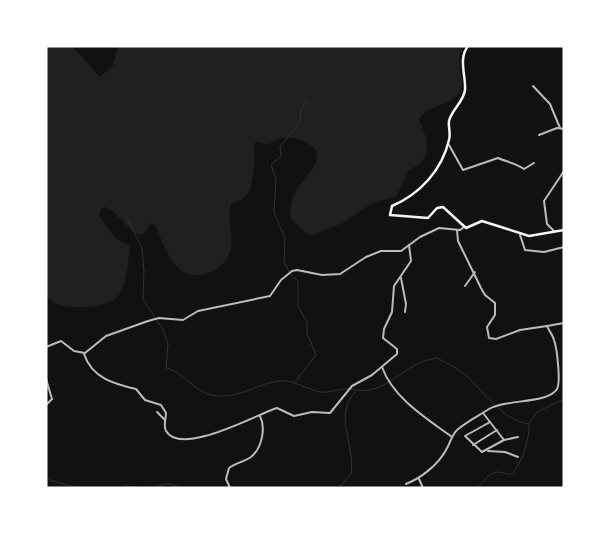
<svg xmlns="http://www.w3.org/2000/svg" width="610" height="534" viewBox="0 0 610 534" font-family="Quicksand,sans-serif">
<style>
.green{fill:#202020}
.lines{fill:none;stroke-linecap:round;stroke-linejoin:round}
.stream{stroke:#333;stroke-width:1}
.minor{stroke:#bcbcbc;stroke-width:2}
.tertiary{stroke:#bcbcbc;stroke-width:2}
.secondary{stroke:#f5f5f5;stroke-width:2.5}
</style>
<rect width="100%" height="100%" fill="#111"/>
<!-- green -->
<path class="green" d="M46 46H72L100 77 113 66 118 46H463C453 63 467 78 460 91 450 108 431 102 419 119L427 140 426 156 419 165 409 170 396 197 374 202 342 223 314 235H308L291 219C286 186 316 176 317 156 317 142 294 136 282 138 277 139 273 143 268 144 264 144 260 142 256 141L254 146 255 163 250 191 242 199 231 204C226 219 235 236 230 251 224 272 194 284 177 267 167 256 161 240 156 226L151 223 145 233 140 235C126 229 120 215 106 207L101 209 99 215 115 238 130 246C125 288 127 307 78 307 64 307 55 306 46 295Z"/>
<g class="lines">
<!-- stream -->
<g class="stream">
<path d="M126 215 142 249 144 271 143 299 163 330 168 344 166 368C184 372 192 390 211 395 236 401 257 383 280 381 295 380 307 390 321 392 330 393 338 389 347 389 355 388 361 392 369 390 394 386 408 361 437 358 446 363 456 367 464 374 485 392 501 420 529 424L537 412 564 399"/>
<path d="M295 382 316 355 307 333V322L298 306V281L290 274 284 261 285 239 274 212 276 179 271 165 281 156 280 147 300 122 301 110 306 101"/>
<path d="M46 479 78 488"/>
<path d="M119 488 126 486 144 488"/>
<path d="M153 488 168 483 182 488"/>
<path d="M231 488H241"/>
<path d="M287 488H293"/>
<path d="M339 488 351 474C356 444 332 416 356 391"/>
<path d="M477 488C491 474 491 468 510 475 521 468 530 438 529 425"/>
</g>
<!-- minor -->
<g class="minor">
<path d="M533 86 550 104 560 128"/>
<path d="M539 135 557 128 564 129"/>
<path d="M449 145 463 170 498 158C507 162 515 163 524 169L534 163"/>
<path d="M554 231 547 224 544 201 564 171"/>
<path d="M520 235 525 250 544 252 564 247"/>
<path d="M401 278 406 304 405 312"/>
<path d="M465 286 475 272"/>
<path d="M547 326 564 323"/>
<path d="M84 354C92 378 114 384 136 389L145 400 161 405 166 413C166 419 163 425 166 431 181 457 257 414 277 408L294 416 312 412 330 413 352 386 372 375 397 354V349L383 338 384 329 392 312 394 286 411 261 409 245"/>
<path d="M382 367C393 398 426 418 452 437"/>
<path d="M46 379 52 399 46 405"/>
<path d="M157 412 165 420"/>
<path d="M483 413 504 440 518 437"/>
<path d="M490 422 465 436 482 452 504 440"/>
<path d="M473 445 497 430"/>
<path d="M488 451 505 452 518 457"/>
<path d="M419 479 423 488"/>
<path d="M406 484C421 478 438 465 446 450 450 444 451 436 457 430 466 422 478 416 489 409 505 399 548 404 557 389 561 382 557 348 554 340 553 335 549 331 547 326L520 330 496 339 489 338 487 327 495 315V303L485 295 481 288 458 241 457 230"/>
<path d="M230 488 226 479 229 468C235 463 244 462 251 457 262 448 266 428 260 416"/>
</g>
<!-- tertiary -->
<path class="tertiary" d="M46 347 61 341 74 351 85 353 106 336 148 321 159 318 183 320 198 311 270 296 281 280 292 271 297 270 322 275 340 274 366 257 381 251H401L420 237 439 228 460 230 464 227"/>
<!-- secondary -->
<path class="secondary" d="M468 46C458 59 466 75 465 90 463 103 452 109 449 121 448 127 451 133 449 140 442 170 420 194 392 206L390 215 428 218 437 208 443 207 466 228 482 221 529 236 564 230"/>
</g>
<!-- border -->
<rect width="610" height="534" fill="none" stroke="#ffffff" stroke-width="95"/>
</svg>
